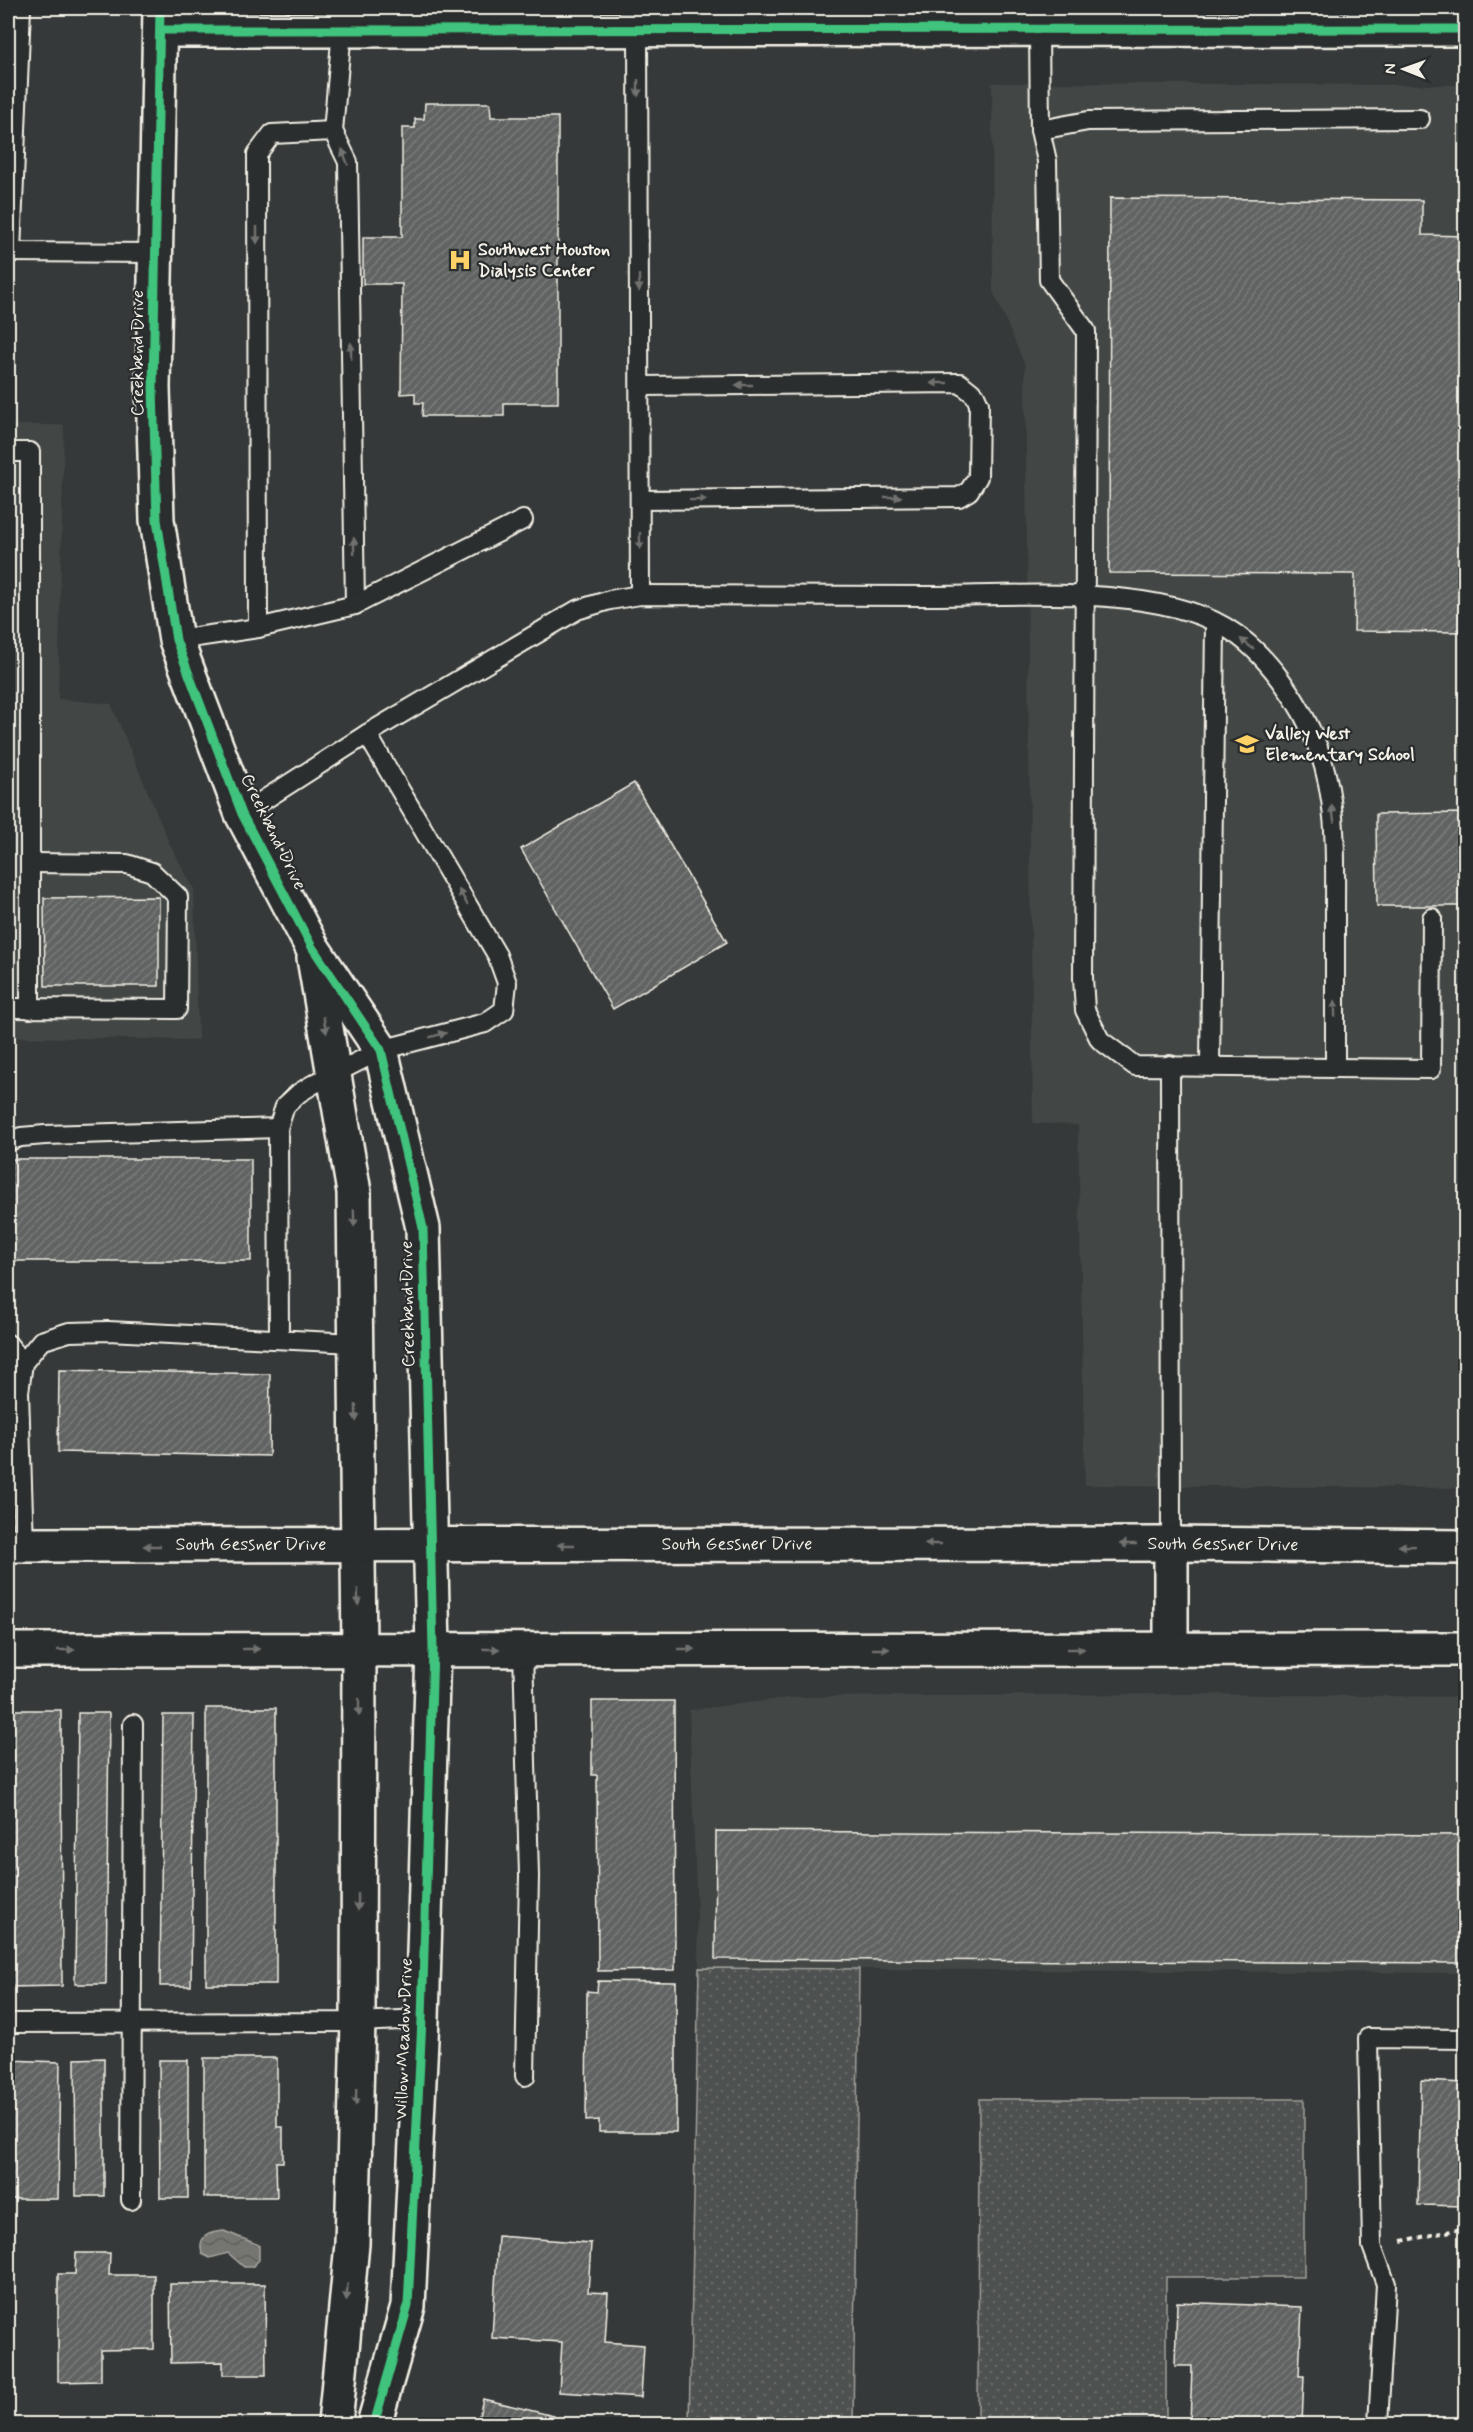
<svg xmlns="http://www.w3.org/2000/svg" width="1473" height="2432" viewBox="0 0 1473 2432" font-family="Mynerve,sans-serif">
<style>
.built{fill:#434645}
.green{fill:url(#green-dots);stroke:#a1a19c;stroke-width:1.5}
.water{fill:url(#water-waves);stroke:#a8a7a1;stroke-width:1.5}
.building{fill:url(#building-hatch);stroke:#f4f1e8;stroke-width:1.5}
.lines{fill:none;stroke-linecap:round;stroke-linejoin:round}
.service-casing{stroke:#f4f1e8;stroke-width:22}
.minor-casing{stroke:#f4f1e8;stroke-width:38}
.tertiary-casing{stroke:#f4f1e8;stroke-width:38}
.secondary-casing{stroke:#f4f1e8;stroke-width:38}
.path{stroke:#f4f1e8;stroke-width:4;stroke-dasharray:4.5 4.5;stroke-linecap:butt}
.service{stroke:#2a2d2e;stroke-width:18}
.minor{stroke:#2a2d2e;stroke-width:33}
.tertiary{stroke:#2a2d2e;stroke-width:33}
.secondary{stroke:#2a2d2e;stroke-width:33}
.cycleway-casing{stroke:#2a2d2e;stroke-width:13}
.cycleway{stroke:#40c37c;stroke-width:9}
.oneway{fill:#71726f}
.labels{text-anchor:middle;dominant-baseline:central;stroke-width:4.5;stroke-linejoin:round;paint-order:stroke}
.poi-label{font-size:18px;font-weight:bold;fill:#f4f1e8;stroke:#2a2d2e;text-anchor:start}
.street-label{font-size:18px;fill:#f4f1e8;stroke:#2a2d2e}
</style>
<defs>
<pattern id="green-dots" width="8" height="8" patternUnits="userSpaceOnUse" patternTransform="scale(1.5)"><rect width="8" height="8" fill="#4e514f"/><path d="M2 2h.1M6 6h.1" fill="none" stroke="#686a68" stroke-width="1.8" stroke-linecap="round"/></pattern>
<pattern id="water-waves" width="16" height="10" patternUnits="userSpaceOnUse" patternTransform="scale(1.5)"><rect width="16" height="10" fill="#757572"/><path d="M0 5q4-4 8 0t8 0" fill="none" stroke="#5f5e5c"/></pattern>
<pattern id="building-hatch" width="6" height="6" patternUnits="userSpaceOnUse" patternTransform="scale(1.5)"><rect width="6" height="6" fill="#616362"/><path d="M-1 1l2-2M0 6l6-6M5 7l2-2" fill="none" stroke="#787a78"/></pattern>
</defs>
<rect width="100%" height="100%" fill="#363939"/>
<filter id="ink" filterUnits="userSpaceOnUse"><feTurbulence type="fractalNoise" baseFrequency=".0167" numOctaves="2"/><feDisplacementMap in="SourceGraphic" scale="12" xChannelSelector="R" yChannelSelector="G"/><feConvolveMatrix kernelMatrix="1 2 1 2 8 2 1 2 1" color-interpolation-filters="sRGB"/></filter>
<g filter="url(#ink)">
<!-- built -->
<g class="built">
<path d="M992 83 1465 85V1488L1085 1485 1078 1125 1033 1123 1025 365 993 291Z"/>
<path d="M8 425H64L58 699 111 704 170 845 194 889 198 1040 8 1037Z"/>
<path d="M1184 1694 1465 1697V1973L699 1968 689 1710 797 1697Z"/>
</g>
<!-- green -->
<g class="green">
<path d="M699 1968 859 1969 853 2424H689Z"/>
<path d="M979 2099H1304V2277H1166V2424H978Z"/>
</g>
<!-- water -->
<path class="water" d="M224 2231 259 2245V2260L252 2267H244L228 2253 210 2258 202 2254C197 2236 209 2232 224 2231Z"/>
<!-- building -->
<g class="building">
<path d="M425 103H490L491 117H558V403H504V416H422L423 403H415V393L401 394 402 284H363V237H402V128H415V119H424Z"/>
<path d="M1110 198 1422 200V235L1466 236V788H1463L1464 632 1354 631 1355 574 1109 573Z"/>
<path d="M634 783 727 942 613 1009 521 849Z"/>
<path d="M1466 813V906H1377L1376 814Z"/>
<path d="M159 897V986H45L44 898Z"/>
<rect x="8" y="1159" width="243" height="102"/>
<path d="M59 1370 270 1374 269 1456 58 1452Z"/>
<path d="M592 1701H674L675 1970 598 1971 597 1775H592Z"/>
<rect x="206" y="1708" width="70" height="276"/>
<path d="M8 1710H61L62 1986 8 1987Z"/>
<path d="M78 1713H109L106 1984H75Z"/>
<path d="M163 1715H194L191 1986H160Z"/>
<path d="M716 1831 1466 1835V1963L715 1959Z"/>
<path d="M598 1981 676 1982V2132H599V2120L586 2121 587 1991 597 1992Z"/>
<path d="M104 2058V2196H76L75 2059Z"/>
<path d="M204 2058H277V2127H283V2162H276L277 2197H204Z"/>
<path d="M8 2060 60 2062 58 2199H8Z"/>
<path d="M159 2060H188V2198H160Z"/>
<path d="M1421 2081 1466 2083V2206L1418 2205Z"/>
<path d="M498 2236 591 2243 588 2292 608 2293 605 2342 644 2345 641 2397 559 2392 562 2342 492 2338Z"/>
<path d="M76 2253H110L109 2275H154V2349L101 2350V2381L58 2382V2274H75Z"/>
<path d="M170 2284H265L266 2375H223V2362L171 2363Z"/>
<path d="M1177 2302 1302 2307 1299 2376H1304L1302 2424H1190L1192 2366H1175Z"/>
<path d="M1462 2384H1466V2424H1461Z"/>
<path d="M483 2399 554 2416 552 2424H477Z"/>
</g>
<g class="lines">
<!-- service casing -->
<g class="service-casing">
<g id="service">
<path d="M638 30 640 595"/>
<path d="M1039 30 1040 130"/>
<path d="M1420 119 1088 121 1040 130 1047 161 1049 280 1086 331 1083 978 1085 1010 1100 1040 1135 1066 1431 1069 1432 918"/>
<path d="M333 131 342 30"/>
<path d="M8 252 156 253"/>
<path d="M11 252 21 8"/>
<path d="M640 386 960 383 975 395 979 404 978 477 969 491 959 497 640 500"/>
<path d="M8 452H30V1009"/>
<path d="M258 628 257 154 272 134 333 131 348 162 355 605"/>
<path d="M176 640 258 628 355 605 523 520"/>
<path d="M242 814 367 734 577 610 610 600 640 595C737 596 833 596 929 596 1014 596 1151 584 1225 627 1265 650 1303 705 1318 748 1338 801 1335 857 1335 912 1335 964 1335 1016 1335 1067"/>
<path d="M8 1008 177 1009 178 897 152 872 127 864 31 863"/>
<path d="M1170 1065 1171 1544"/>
<path d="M1210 1065 1215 623"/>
<path d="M8 1141 21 1137 45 1135 278 1128"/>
<path d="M279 1339 278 1128 285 1106 299 1093 312 1085 381 1050 485 1023 504 1010 507 983 497 955 367 734"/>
<path d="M8 1344 23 1363"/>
<path d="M24 1545 19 1392 23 1363 41 1341 69 1332 108 1331 355 1343"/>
<path d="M523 1649 529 1876 525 2076"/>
<path d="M8 2023 358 2022 422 2019"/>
<path d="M131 2200 133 1724"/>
<path d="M1378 2424 1386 2284 1372 2246 1368 2038 1466 2039"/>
</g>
</g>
<!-- minor casing -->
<g class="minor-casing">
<path id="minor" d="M160 30 1466 29"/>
</g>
<!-- tertiary casing -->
<g class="tertiary-casing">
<g id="tertiary">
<path d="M160 8 153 388 157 520 176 640 242 814 312 947 381 1050 423 1228 433 1649 422 2019 408 2306 374 2424"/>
<path d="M314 958 354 1192 359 1649 358 2022 352 2244 335 2424"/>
</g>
</g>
<!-- secondary casing -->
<g class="secondary-casing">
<g id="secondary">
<path d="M1171 1544V1649"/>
<path id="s1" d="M8 1545 1171 1544 1466 1547"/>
<path d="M8 1650 1466 1649"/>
</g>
</g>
<!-- path -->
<path class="path" d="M1402 2241 1466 2228"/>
<!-- service -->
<use href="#service" class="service"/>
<!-- minor -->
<use href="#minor" class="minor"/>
<!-- tertiary -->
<use href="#tertiary" class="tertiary"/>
<!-- secondary -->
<use href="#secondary" class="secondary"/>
<!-- cycleway casing -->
<g class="cycleway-casing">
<g id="cycleway">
<path d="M160 8 153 388 157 520 176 640 242 814 312 947 381 1050 423 1228 433 1649 422 2019 408 2306 374 2424"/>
<path d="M160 30 1466 29"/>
</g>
</g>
<!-- cycleway -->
<use href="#cycleway" class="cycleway"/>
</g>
<!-- one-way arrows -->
<defs><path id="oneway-solid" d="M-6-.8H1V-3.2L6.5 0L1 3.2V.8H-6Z" transform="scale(1.5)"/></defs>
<g class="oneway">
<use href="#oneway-solid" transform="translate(638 88) rotate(90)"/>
<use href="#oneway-solid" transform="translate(345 157) rotate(-110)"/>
<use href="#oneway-solid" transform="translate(257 235) rotate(90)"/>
<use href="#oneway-solid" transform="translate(639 283) rotate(90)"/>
<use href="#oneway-solid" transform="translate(351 351) rotate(-91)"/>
<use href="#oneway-solid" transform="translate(939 383) rotate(180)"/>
<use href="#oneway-solid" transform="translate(744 385) rotate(180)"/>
<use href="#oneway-solid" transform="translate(893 497) rotate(-1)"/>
<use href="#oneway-solid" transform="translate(698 500) rotate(-1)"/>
<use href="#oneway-solid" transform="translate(640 541) rotate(89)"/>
<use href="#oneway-solid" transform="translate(354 546) rotate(-91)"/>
<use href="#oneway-solid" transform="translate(1247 644) rotate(-142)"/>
<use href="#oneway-solid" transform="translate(1333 814) rotate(-99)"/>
<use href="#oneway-solid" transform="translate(463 897) rotate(-120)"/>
<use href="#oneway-solid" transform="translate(1335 1009) rotate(-90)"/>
<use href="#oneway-solid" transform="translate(325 1025) rotate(80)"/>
<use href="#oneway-solid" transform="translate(438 1035) rotate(-15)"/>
<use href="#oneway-solid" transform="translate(354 1218) rotate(89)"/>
<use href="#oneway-solid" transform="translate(356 1413) rotate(89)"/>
<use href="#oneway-solid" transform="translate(933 1544) rotate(180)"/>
<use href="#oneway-solid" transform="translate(1128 1544) rotate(180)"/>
<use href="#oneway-solid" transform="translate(566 1545) rotate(180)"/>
<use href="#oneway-solid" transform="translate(152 1546) rotate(-180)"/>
<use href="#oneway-solid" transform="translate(1407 1546) rotate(-179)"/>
<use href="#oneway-solid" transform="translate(358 1597) rotate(89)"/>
<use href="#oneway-solid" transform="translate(251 1649)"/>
<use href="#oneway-solid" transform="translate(491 1649)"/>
<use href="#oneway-solid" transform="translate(686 1649)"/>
<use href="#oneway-solid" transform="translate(881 1649)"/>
<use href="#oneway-solid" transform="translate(1076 1649)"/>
<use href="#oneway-solid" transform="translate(66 1650)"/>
<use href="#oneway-solid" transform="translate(359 1707) rotate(90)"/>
<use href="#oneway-solid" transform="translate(358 1902) rotate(90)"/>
<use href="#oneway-solid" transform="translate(356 2097) rotate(92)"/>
<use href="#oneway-solid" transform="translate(347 2292) rotate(95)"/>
</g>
</g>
<!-- icons -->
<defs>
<g id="hospital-bare" transform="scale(1.8)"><path d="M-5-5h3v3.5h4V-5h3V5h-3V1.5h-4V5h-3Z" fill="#ffd166" stroke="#2a2d2e" stroke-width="2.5" paint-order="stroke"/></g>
<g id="school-bare" transform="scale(1.8)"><path d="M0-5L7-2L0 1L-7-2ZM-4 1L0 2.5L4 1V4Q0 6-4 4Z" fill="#ffd166" stroke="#2a2d2e" stroke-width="2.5" paint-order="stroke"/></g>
</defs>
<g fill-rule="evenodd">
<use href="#hospital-bare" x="460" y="260"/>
<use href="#school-bare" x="1247" y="744"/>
</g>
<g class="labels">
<!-- poi labels -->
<g class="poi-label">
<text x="478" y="250">Southwest Houston<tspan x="478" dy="21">Dialysis Center</tspan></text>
<text x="1265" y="734">Valley West<tspan x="1265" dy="21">Elementary School</tspan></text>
</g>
<!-- street labels -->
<g class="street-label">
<text transform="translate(138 353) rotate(-90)">Creekbend Drive</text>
<text transform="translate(273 832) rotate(64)">Creekbend Drive</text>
<text transform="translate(408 1304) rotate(-91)">Creekbend Drive</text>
<text stroke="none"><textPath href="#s1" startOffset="729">South Gessner Drive</textPath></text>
<text stroke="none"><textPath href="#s1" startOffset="1215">South Gessner Drive</textPath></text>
<text stroke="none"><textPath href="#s1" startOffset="243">South Gessner Drive</textPath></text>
<text transform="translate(404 2039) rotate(-88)">Willow Meadow Drive</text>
</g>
</g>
<!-- margin -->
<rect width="1473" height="2432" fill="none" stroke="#2a2d2e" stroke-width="30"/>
<rect x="15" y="15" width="1443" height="2402" fill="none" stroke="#f4f1e8" stroke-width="2" filter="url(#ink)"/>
<!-- north arrow -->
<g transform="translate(1404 69) rotate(271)" stroke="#2a2d2e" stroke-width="4.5" paint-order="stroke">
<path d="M0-4.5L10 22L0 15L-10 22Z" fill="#f4f1e8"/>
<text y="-9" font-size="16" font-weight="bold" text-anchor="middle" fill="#f4f1e8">N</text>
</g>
</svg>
